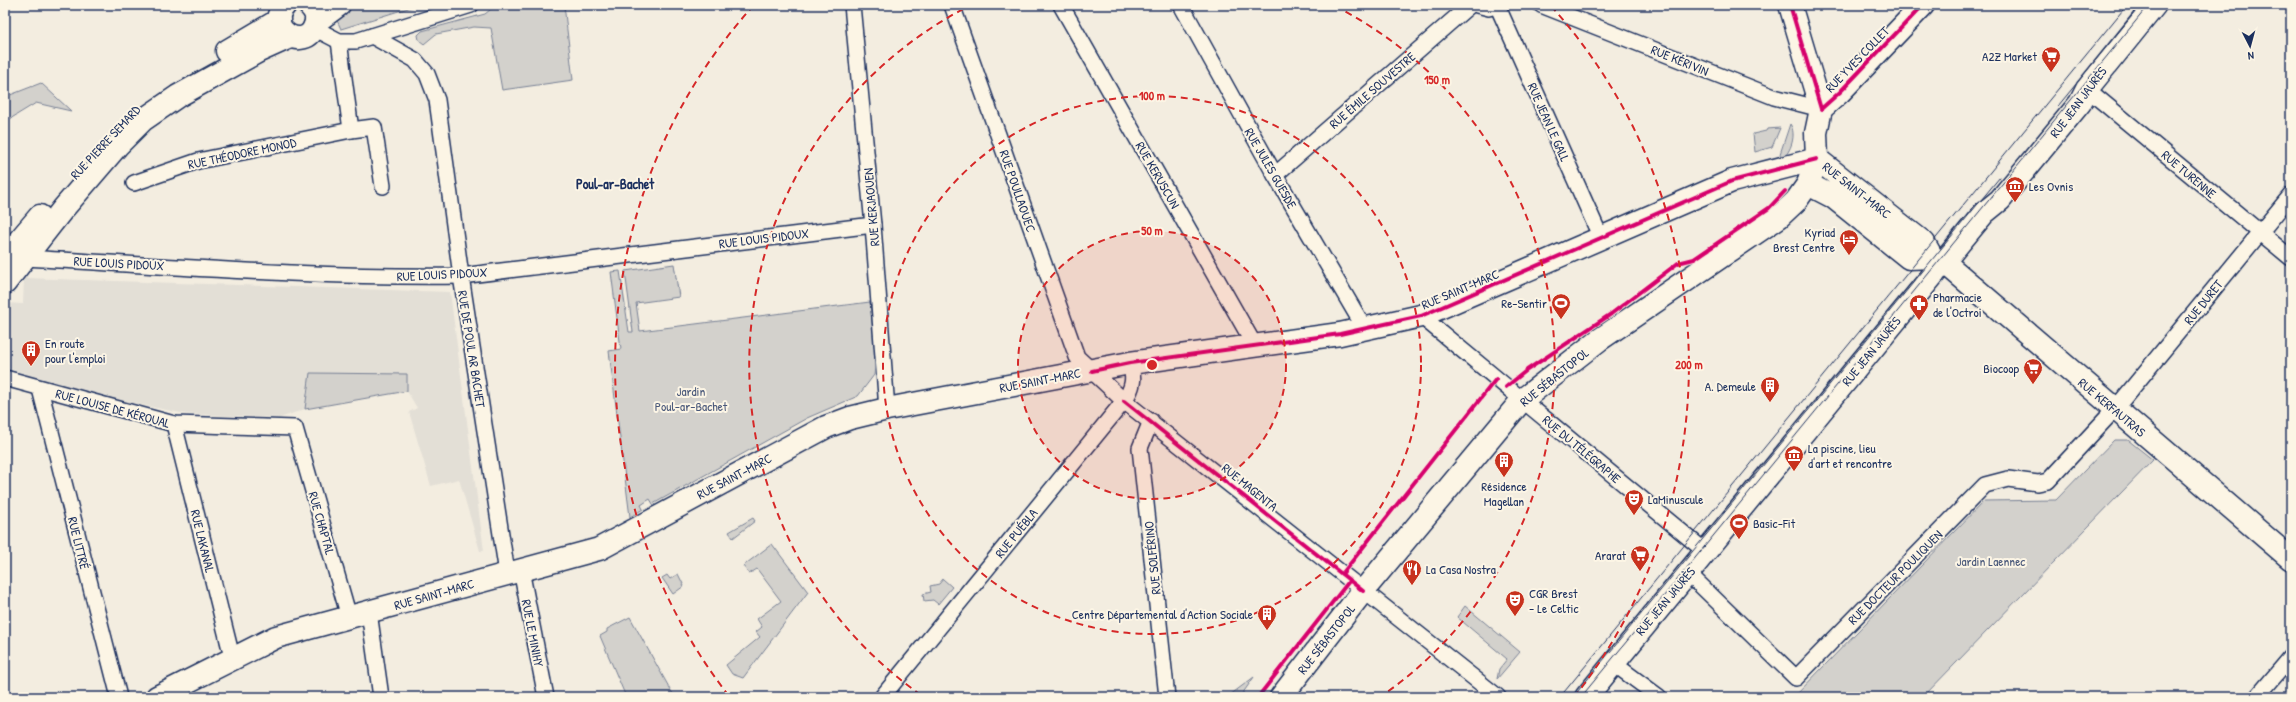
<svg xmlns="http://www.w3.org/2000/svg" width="2296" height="702" viewBox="0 0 2296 702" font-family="'Patrick Hand',sans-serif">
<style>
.built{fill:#e3dfd6}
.green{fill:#d3d1cc;stroke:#778095}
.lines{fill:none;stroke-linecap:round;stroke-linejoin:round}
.street-casing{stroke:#1b2f5e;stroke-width:18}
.secondary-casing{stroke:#1b2f5e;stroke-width:25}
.street{stroke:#fcf5e5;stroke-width:15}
.secondary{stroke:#fcf5e5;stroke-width:22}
.tram{stroke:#1b2f5e;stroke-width:1}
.cycleway-casing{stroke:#fcf5e5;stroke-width:6}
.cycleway{stroke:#d6006c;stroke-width:4}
.ring{fill:none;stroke:#d62828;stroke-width:2;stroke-dasharray:7 5}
.labels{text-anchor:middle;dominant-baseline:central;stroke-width:4;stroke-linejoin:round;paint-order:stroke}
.poi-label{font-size:13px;fill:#1b2f5e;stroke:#fcf5e5;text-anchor:start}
.street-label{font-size:13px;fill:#1b2f5e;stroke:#fcf5e5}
.park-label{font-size:13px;fill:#49587a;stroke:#fcf5e5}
.neighbourhood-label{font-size:14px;font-weight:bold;fill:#1b2f5e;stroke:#fcf5e5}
.centre{fill:#d62828;stroke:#fcf5e5;stroke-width:2}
.ring-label{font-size:12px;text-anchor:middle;font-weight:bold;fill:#d62828;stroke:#fcf5e5;stroke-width:4;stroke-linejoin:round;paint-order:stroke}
</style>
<rect width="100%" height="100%" fill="#f3ede0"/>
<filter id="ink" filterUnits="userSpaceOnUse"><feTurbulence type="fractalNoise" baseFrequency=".025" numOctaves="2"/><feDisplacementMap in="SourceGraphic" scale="8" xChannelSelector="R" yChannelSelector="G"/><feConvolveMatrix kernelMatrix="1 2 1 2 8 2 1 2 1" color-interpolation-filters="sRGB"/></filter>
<g filter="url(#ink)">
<!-- built -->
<path class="built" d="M24 278 450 292 484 551H480L459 479 431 486 409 412 417 408 407 391 305 409 280 418 186 414 65 389 5 367V303L23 304Z"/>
<!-- green -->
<g class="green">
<path d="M353 5H418L341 29 335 16Z"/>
<path d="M496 5H564L573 80 502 90 491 28 474 27 436 34 424 44 419 40 418 35 422 31 485 14Z"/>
<path d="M41 83 71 111 36 103 5 122V97Z"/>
<path d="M1790 124C1797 134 1791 152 1782 159L1780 154Z"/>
<path d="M1780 128 1772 147 1755 152 1753 134 1766 131 1767 129Z"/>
<path d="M674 264 679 297 636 303 640 331 870 302 876 357 874 375 858 396 807 418 653 504 650 499 641 505 643 509 630 517 609 351 621 349 611 272 620 271 629 332H633L625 271Z"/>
<path d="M310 373 407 374V391L305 409Z"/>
<path d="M2114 440H2128L2153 460 1923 697H1794L1984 501 2056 500Z"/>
<path d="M753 518 755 521 733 538 729 532Z"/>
<path d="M772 544 808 592 743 678 732 674 726 665 760 637 756 632 762 627 757 619 781 601 757 569 749 574 743 566Z"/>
<path d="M678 574 684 586 673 594 662 578 667 575 670 579Z"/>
<path d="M943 579 952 587 938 604 933 600 924 601 923 594 931 592 930 586 939 584Z"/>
<path d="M1465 606 1520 652 1497 679 1499 669 1507 659 1457 617Z"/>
<path d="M630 617 670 689 675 697H626L600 636 607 632V629Z"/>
<path d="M1254 677 1240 697 1230 695Z"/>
</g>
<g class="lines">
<!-- street casing -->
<g class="street-casing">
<g id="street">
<path d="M852 5 873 225 887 409"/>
<path d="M952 5 1077 357 1124 401 1498 697"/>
<path d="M1061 5 1255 346"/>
<path d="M1181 5 1275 175 1365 329"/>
<path d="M1477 5 1489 8 1498 5"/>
<path d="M1497 5 1601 238"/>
<path d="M1541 5 1774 97 1821 109"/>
<path d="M314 28 339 41H356L471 5"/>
<path d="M372 36 415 60 427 74 437 100 461 276 507 573"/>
<path d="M2087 89 2291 258"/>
<path d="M351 130 374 127 383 186"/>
<path d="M1275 175 1470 5"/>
<path d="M134 183 198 161 351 130 339 41"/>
<path d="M19 253 25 258C170 266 315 278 461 276L873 225"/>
<path d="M1421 316 1706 552"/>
<path d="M5 378 174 424 295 428 349 617"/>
<path d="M40 389 119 697"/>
<path d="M1151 421 1140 448 1167 697"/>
<path d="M174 424 232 657"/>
<path d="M521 570 546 697"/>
<path d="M1689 574 1796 678 1985 485 2008 479 2038 483 2048 481 2115 409 2291 195"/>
<path d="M369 612 381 697"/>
<path d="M1613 663 1659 697"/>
<path d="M882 697 1124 401C1133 388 1135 378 1130 363"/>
<path d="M2257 697 2291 657"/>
</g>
</g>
<!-- secondary casing -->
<g class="secondary-casing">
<g id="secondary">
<path d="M285 5C262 29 306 54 315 25 318 17 315 11 309 5"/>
<path d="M316 22 339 5"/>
<path d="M227 51 279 20"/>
<path d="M1821 109 1840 92 1923 5"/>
<path d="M1808 184 1833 197 1909 258 1932 257 1924 243 1817 159"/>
<path d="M5 257 40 216"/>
<path d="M1944 262 2291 559"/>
<path d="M5 283 63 209 117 146 143 120 178 96 259 51 290 37"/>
<path d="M157 697 276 637 599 549 826 427 850 418 887 409 1130 363 1340 334 1421 316 1732 181 1817 159"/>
<path d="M1281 697 1363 591 1522 400 1599 340 1779 217 1796 201 1808 184 1817 159 1816 133 1821 109 1790 5"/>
<path d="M1586 697 1984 213 2000 200 2080 103 2087 89 2155 5"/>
</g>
</g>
<!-- street -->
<use href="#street" class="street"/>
<!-- secondary -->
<use href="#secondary" class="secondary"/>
<!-- tram -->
<g class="tram">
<path d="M2058 106 2141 5"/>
<path d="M1560 697 2127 5"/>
<path d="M1573 697 2000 177"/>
<path d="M1581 697 2149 5"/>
</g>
<!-- cycleway casing -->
<g class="cycleway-casing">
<g id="cycleway">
<path d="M1790 5 1821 109 1840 92 1923 5"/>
<path d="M1092 371 1130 363 1340 334 1421 316 1732 181 1817 159"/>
<path d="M1506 387 1527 370 1611 314 1678 263 1694 259 1769 208 1785 191"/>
<path d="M1124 401 1363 591"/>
<path d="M1342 574 1496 379"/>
<path d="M1258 697 1350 580"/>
</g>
</g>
<!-- cycleway -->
<use href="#cycleway" class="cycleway"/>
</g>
</g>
<!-- distance rings -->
<circle cx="1152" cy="365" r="134" fill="#d62828" fill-opacity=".12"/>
<g class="ring">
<circle cx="1152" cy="365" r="134"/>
<circle cx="1152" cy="365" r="269"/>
<path d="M921 695A403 403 0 0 1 969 6M1335 6A403 403 0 0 1 1383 695"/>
<path d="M729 696A537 537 0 0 1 753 6M1551 6A537 537 0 0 1 1575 696"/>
</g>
<!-- icons -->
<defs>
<g id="supermarket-pin" transform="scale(1)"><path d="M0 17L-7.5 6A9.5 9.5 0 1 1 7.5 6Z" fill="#c8321e" stroke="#fcf5e5"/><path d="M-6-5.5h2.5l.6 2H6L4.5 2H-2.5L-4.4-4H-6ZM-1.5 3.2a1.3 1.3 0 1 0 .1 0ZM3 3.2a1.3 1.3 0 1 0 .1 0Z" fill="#fff"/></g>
<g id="museum-pin" transform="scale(1)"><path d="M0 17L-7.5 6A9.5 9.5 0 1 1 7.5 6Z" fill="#c8321e" stroke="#fcf5e5"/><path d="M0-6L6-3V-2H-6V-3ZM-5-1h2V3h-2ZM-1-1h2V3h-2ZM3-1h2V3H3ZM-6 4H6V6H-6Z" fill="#fff"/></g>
<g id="hotel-pin" transform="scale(1)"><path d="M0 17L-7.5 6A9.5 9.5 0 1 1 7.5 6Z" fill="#c8321e" stroke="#fcf5e5"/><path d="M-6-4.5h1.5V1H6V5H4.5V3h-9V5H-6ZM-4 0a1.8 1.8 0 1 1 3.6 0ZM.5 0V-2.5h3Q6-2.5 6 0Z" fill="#fff"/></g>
<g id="stadium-pin" transform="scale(1)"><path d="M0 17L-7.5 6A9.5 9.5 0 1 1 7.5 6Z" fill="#c8321e" stroke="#fcf5e5"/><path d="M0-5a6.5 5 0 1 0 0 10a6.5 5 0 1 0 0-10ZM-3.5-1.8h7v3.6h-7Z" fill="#fff"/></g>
<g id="pharmacy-pin" transform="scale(1)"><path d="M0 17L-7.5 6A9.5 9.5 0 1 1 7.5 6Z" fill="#c8321e" stroke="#fcf5e5"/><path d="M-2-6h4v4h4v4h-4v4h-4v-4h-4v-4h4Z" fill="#fff"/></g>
<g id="building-pin" transform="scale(1)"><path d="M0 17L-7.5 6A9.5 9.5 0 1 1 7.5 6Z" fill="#c8321e" stroke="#fcf5e5"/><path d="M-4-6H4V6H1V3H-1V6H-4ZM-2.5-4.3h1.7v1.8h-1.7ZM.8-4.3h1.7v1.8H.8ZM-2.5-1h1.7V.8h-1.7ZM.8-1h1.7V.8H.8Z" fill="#fff"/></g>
<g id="theatre-pin" transform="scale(1)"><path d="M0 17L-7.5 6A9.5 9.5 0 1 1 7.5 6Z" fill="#c8321e" stroke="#fcf5e5"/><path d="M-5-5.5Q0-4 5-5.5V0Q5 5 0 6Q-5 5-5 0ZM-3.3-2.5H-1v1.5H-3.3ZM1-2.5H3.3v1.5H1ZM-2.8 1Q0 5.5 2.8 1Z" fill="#fff"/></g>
<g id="restaurant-pin" transform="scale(1)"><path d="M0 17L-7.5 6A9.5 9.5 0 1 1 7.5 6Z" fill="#c8321e" stroke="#fcf5e5"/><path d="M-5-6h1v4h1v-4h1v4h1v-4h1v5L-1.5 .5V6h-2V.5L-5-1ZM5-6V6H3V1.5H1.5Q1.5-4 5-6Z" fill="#fff"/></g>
</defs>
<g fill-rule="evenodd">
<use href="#supermarket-pin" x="2051" y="56"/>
<use href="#museum-pin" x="2015" y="186"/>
<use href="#hotel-pin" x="1849" y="239"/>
<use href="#stadium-pin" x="1561" y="303"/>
<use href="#pharmacy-pin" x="1919" y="304"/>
<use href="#building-pin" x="31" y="350"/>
<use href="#supermarket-pin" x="2033" y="368"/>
<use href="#building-pin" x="1770" y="386"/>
<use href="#museum-pin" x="1794" y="455"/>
<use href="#building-pin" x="1504" y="461"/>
<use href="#theatre-pin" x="1634" y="499"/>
<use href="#stadium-pin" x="1739" y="523"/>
<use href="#supermarket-pin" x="1640" y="555"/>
<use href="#restaurant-pin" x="1412" y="569"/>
<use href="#theatre-pin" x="1515" y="600"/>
<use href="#building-pin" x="1267" y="614"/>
</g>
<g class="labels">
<!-- poi labels -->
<g class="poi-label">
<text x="2037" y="56" text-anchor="end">A2Z Market</text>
<text x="2029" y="186">Les Ovnis</text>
<text x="1835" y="232" text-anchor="end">Kyriad<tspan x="1835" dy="15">Brest Centre</tspan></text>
<text x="1933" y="297">Pharmacie<tspan x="1933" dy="15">de l'Octroi</tspan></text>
<text x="1547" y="303" text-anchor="end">Re-Sentir</text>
<text x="45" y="343">En route<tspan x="45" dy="15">pour l'emploi</tspan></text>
<text x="2019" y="368" text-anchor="end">Biocoop</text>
<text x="1756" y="386" text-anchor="end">A. Demeule</text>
<text x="1808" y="448">La piscine, lieu<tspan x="1808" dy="15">d'art et rencontre</tspan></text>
<text x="1504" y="486" text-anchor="middle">Résidence<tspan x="1504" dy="15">Magellan</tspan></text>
<text x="1648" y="499">LaMinuscule</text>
<text x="1753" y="523">Basic-Fit</text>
<text x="1626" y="555" text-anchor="end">Ararat</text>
<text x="1426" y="569">La Casa Nostra</text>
<text x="1529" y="593">CGR Brest<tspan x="1529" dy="15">- Le Celtic</tspan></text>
<text x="1253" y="614" text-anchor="end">Centre Départemental d'Action Sociale</text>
</g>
<!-- street labels -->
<g class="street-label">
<text transform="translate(1857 59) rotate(-46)">RUE YVES COLLET</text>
<text transform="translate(1680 60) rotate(22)">RUE KÉRIVIN</text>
<text transform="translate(1372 90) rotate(-41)">RUE ÉMILE SOUVESTRE</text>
<text transform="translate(2078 102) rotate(-53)">RUE JEAN JAURÈS</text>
<text transform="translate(1549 122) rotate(66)">RUE JEAN LE GALL</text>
<text transform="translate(105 142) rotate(-47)">RUE PIERRE SEMARD</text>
<text transform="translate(242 153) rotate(-12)">RUE THÉODORE MONOD</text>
<text transform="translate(1271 168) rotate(60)">RUE JULES GUESDE</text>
<text transform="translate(2189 174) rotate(40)">RUE TURENNE</text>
<text transform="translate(1158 175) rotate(60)">RUE KERUSCUN</text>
<text transform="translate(1857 190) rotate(38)">RUE SAINT-MARC</text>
<text transform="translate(1018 191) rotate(71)">RUE POULLAOUEC</text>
<text transform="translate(871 207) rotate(-95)">RUE KERJAOUEN</text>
<text transform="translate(764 238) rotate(-7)">RUE LOUIS PIDOUX</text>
<text transform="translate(119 263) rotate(3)">RUE LOUIS PIDOUX</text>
<text transform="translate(442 274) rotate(-3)">RUE LOUIS PIDOUX</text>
<text transform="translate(1460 289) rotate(-23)">RUE SAINT-MARC</text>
<text transform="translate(2203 302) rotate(-51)">RUE DURET</text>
<text transform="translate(472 349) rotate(81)">RUE DE POUL AR BACHET</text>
<text transform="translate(1871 351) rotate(-51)">RUE JEAN JAURÈS</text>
<text transform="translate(1554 377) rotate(-39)">RUE SÉBASTOPOL</text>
<text transform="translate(1040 380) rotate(-11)">RUE SAINT-MARC</text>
<text transform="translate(2112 407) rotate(40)">RUE KERFAUTRAS</text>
<text transform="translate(113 408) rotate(15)">RUE LOUISE DE KÉROUAL</text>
<text transform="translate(1582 449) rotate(40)">RUE DU TÉLÉGRAPHE</text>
<text transform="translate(734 476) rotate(-28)">RUE SAINT-MARC</text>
<text transform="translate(1250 487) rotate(39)">RUE MAGENTA</text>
<text transform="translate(322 523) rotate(74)">RUE CHAPTAL</text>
<text transform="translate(1016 533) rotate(-51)">RUE PUÉBLA</text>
<text transform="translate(203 541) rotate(76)">RUE LAKANAL</text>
<text transform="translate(79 543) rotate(76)">RUE LITTRÉ</text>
<text transform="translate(1152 558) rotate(-96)">RUE SOLFÉRINO</text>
<text transform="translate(1895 577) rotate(-45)">RUE DOCTEUR POULIQUEN</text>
<text transform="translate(434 594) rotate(-16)">RUE SAINT-MARC</text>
<text transform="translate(1665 601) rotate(-50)">RUE JEAN JAURÈS</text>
<text transform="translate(533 633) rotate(79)">RUE LE MINIHY</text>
<text transform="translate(1326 639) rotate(-52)">RUE SÉBASTOPOL</text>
</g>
<!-- park labels -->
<g class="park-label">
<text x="691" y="391">Jardin<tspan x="691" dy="15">Poul-ar-Bachet</tspan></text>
<text x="1991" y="561">Jardin Laennec</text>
</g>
<!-- neighbourhood labels -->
<g class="neighbourhood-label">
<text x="615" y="183">Poul-ar-Bachet</text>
</g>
</g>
<circle cx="1152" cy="365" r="6" class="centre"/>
<g class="ring-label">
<text x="1437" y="84">150 m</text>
<text x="1152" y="100">100 m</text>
<text x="1152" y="235">50 m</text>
<text x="1689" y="369">200 m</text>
</g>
<!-- margin -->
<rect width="2296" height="702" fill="none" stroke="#fcf5e5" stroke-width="20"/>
<rect x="10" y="10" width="2276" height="682" fill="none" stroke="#1b2f5e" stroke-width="1.5" filter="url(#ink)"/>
<!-- north arrow -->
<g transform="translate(2250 46) rotate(174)" stroke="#fcf5e5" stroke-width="3" paint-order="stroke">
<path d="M0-3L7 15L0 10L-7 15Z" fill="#1b2f5e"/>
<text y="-6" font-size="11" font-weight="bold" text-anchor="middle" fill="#1b2f5e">N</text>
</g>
</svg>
